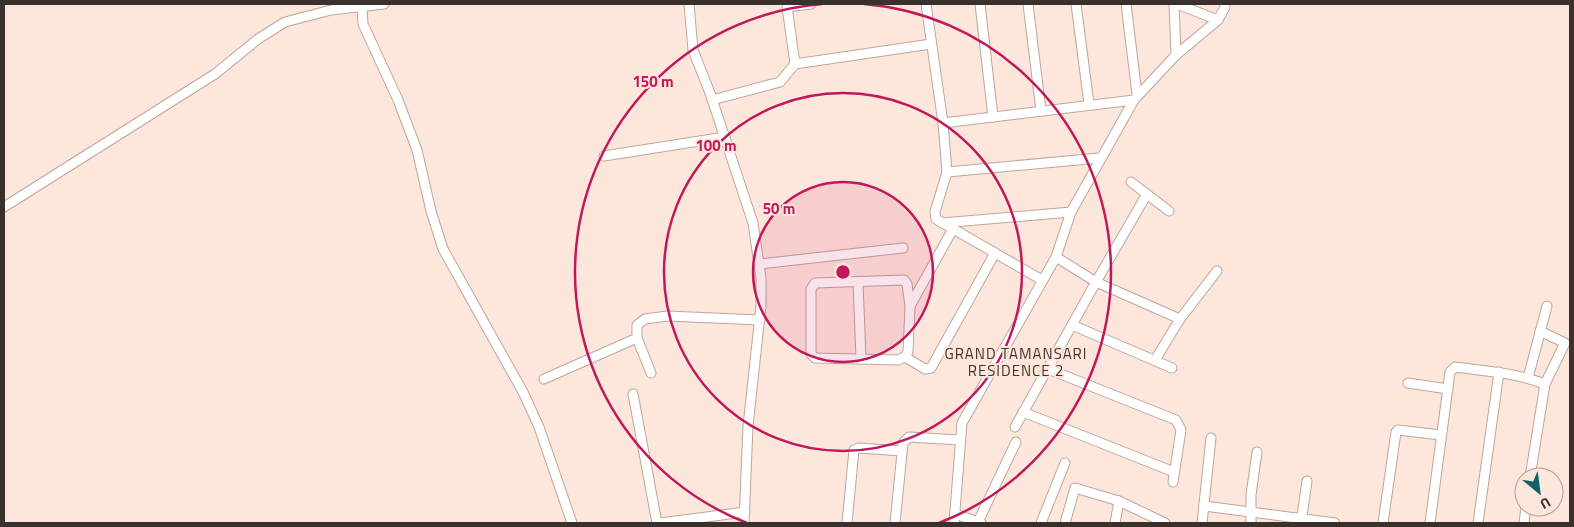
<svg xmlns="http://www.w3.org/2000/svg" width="1574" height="527" viewBox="0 0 1574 527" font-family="'Titillium Web',sans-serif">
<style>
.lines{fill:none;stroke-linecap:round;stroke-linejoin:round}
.street-casing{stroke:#bfa599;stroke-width:11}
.street{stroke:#fff;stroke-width:9}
.ring{fill:none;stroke:#c2185b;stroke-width:2.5}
.labels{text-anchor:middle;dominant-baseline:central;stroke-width:4;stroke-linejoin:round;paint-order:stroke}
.neighbourhood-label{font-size:15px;letter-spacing:1px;fill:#473228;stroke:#fde7dd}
.centre{fill:#c2185b;stroke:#fde7dd;stroke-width:2.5}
.ring-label{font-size:15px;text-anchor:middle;font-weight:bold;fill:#c2185b;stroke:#fde7dd;stroke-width:4;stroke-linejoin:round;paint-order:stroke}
</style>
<rect width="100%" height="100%" fill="#fde7dd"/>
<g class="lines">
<!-- street casing -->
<g class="street-casing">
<g id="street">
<path d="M689 4 693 50 710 93 753 223 761 278V306L748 426 744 523"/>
<path d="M926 4 943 123 947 172 935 212 936 219 1042 280"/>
<path d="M980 4 993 117"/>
<path d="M1028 4 1041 111"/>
<path d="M1076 4 1089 104"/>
<path d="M1126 4 1137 94"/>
<path d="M1174 4 1176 55"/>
<path d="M1177 4 1218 20"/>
<path d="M362 8 363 24 398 100 417 150 431 211 443 249 523 392 539 427 572 523"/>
<path d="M795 64 787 7 811 4"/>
<path d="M712 100 780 82 795 64 931 44"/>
<path d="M1134 100 1176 55 1218 20 1225 7"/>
<path d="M943 123 1134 100 1071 212 1056 257 962 423 954 523"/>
<path d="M604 156 725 137"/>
<path d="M947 172 1099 158"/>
<path d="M1131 182 1169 211"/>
<path d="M4 207 215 74 258 39 285 22 331 10 384 4"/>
<path d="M942 223 1071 212"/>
<path d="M1056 257 1096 282 1147 194"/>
<path d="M759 264 903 248"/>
<path d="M858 282 861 359"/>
<path d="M910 306 907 284 904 280 815 283 811 289V354L815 358 898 360 905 357 908 352 910 306 953 229"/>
<path d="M1180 319 1217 271"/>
<path d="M1072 325 1172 368"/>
<path d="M1540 331 1565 343 1545 384"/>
<path d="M637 338 651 373"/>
<path d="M905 357 925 369 931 368 995 253"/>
<path d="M1048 369 1176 420 1181 430 1173 482"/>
<path d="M1528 378 1547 306"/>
<path d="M544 379 637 338V325L645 319 667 316 760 320"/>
<path d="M1408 383 1448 389"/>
<path d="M633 394 657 523"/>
<path d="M1023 412 1174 472"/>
<path d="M1015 427 1096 282 1180 319 1155 360"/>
<path d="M1204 506 1335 523"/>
<path d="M955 514 981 523"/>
<path d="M978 522 1016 442"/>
<path d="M660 523 745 512"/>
<path d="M847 523 854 450 859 448 902 451"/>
<path d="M895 523 903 443 909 437 959 440"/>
<path d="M1041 523 1065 463"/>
<path d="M1065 523 1075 488 1119 501"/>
<path d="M1115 523 1119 501 1165 523"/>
<path d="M1202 523 1211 438"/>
<path d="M1251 523V495L1257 452"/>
<path d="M1301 523 1307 481"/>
<path d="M1383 523 1396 432 1398 430 1441 435"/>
<path d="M1430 523 1450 372 1455 367C1486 371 1516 373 1545 384L1530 477"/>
<path d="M1478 523 1499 372"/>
<path d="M1524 523 1526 507"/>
</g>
</g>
<!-- street -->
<use href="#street" class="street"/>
</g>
<!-- distance rings -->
<circle cx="843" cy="272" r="90" fill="#c2185b" fill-opacity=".12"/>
<g class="ring">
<circle cx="843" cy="272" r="90"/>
<circle cx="843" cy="272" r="179"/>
<path d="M747 523A269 269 0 0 1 822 4M864 4A269 269 0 0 1 939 523"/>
</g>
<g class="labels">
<!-- neighbourhood labels -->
<g class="neighbourhood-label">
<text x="1016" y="353">GRAND TAMANSARI<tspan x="1016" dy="17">RESIDENCE 2</tspan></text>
</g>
</g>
<circle cx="843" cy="272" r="8" class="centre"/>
<g class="ring-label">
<text x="653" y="87">150 m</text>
<text x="716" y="151">100 m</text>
<text x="779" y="214">50 m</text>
</g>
<!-- border -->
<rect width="1574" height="527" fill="none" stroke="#3b312c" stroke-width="10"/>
<!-- north arrow -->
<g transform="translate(1539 492) rotate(151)"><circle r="24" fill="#fde7dd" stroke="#af9e96"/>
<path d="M0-4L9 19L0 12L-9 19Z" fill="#106263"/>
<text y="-8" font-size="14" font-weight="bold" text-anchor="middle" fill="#3b312c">U</text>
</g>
</svg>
